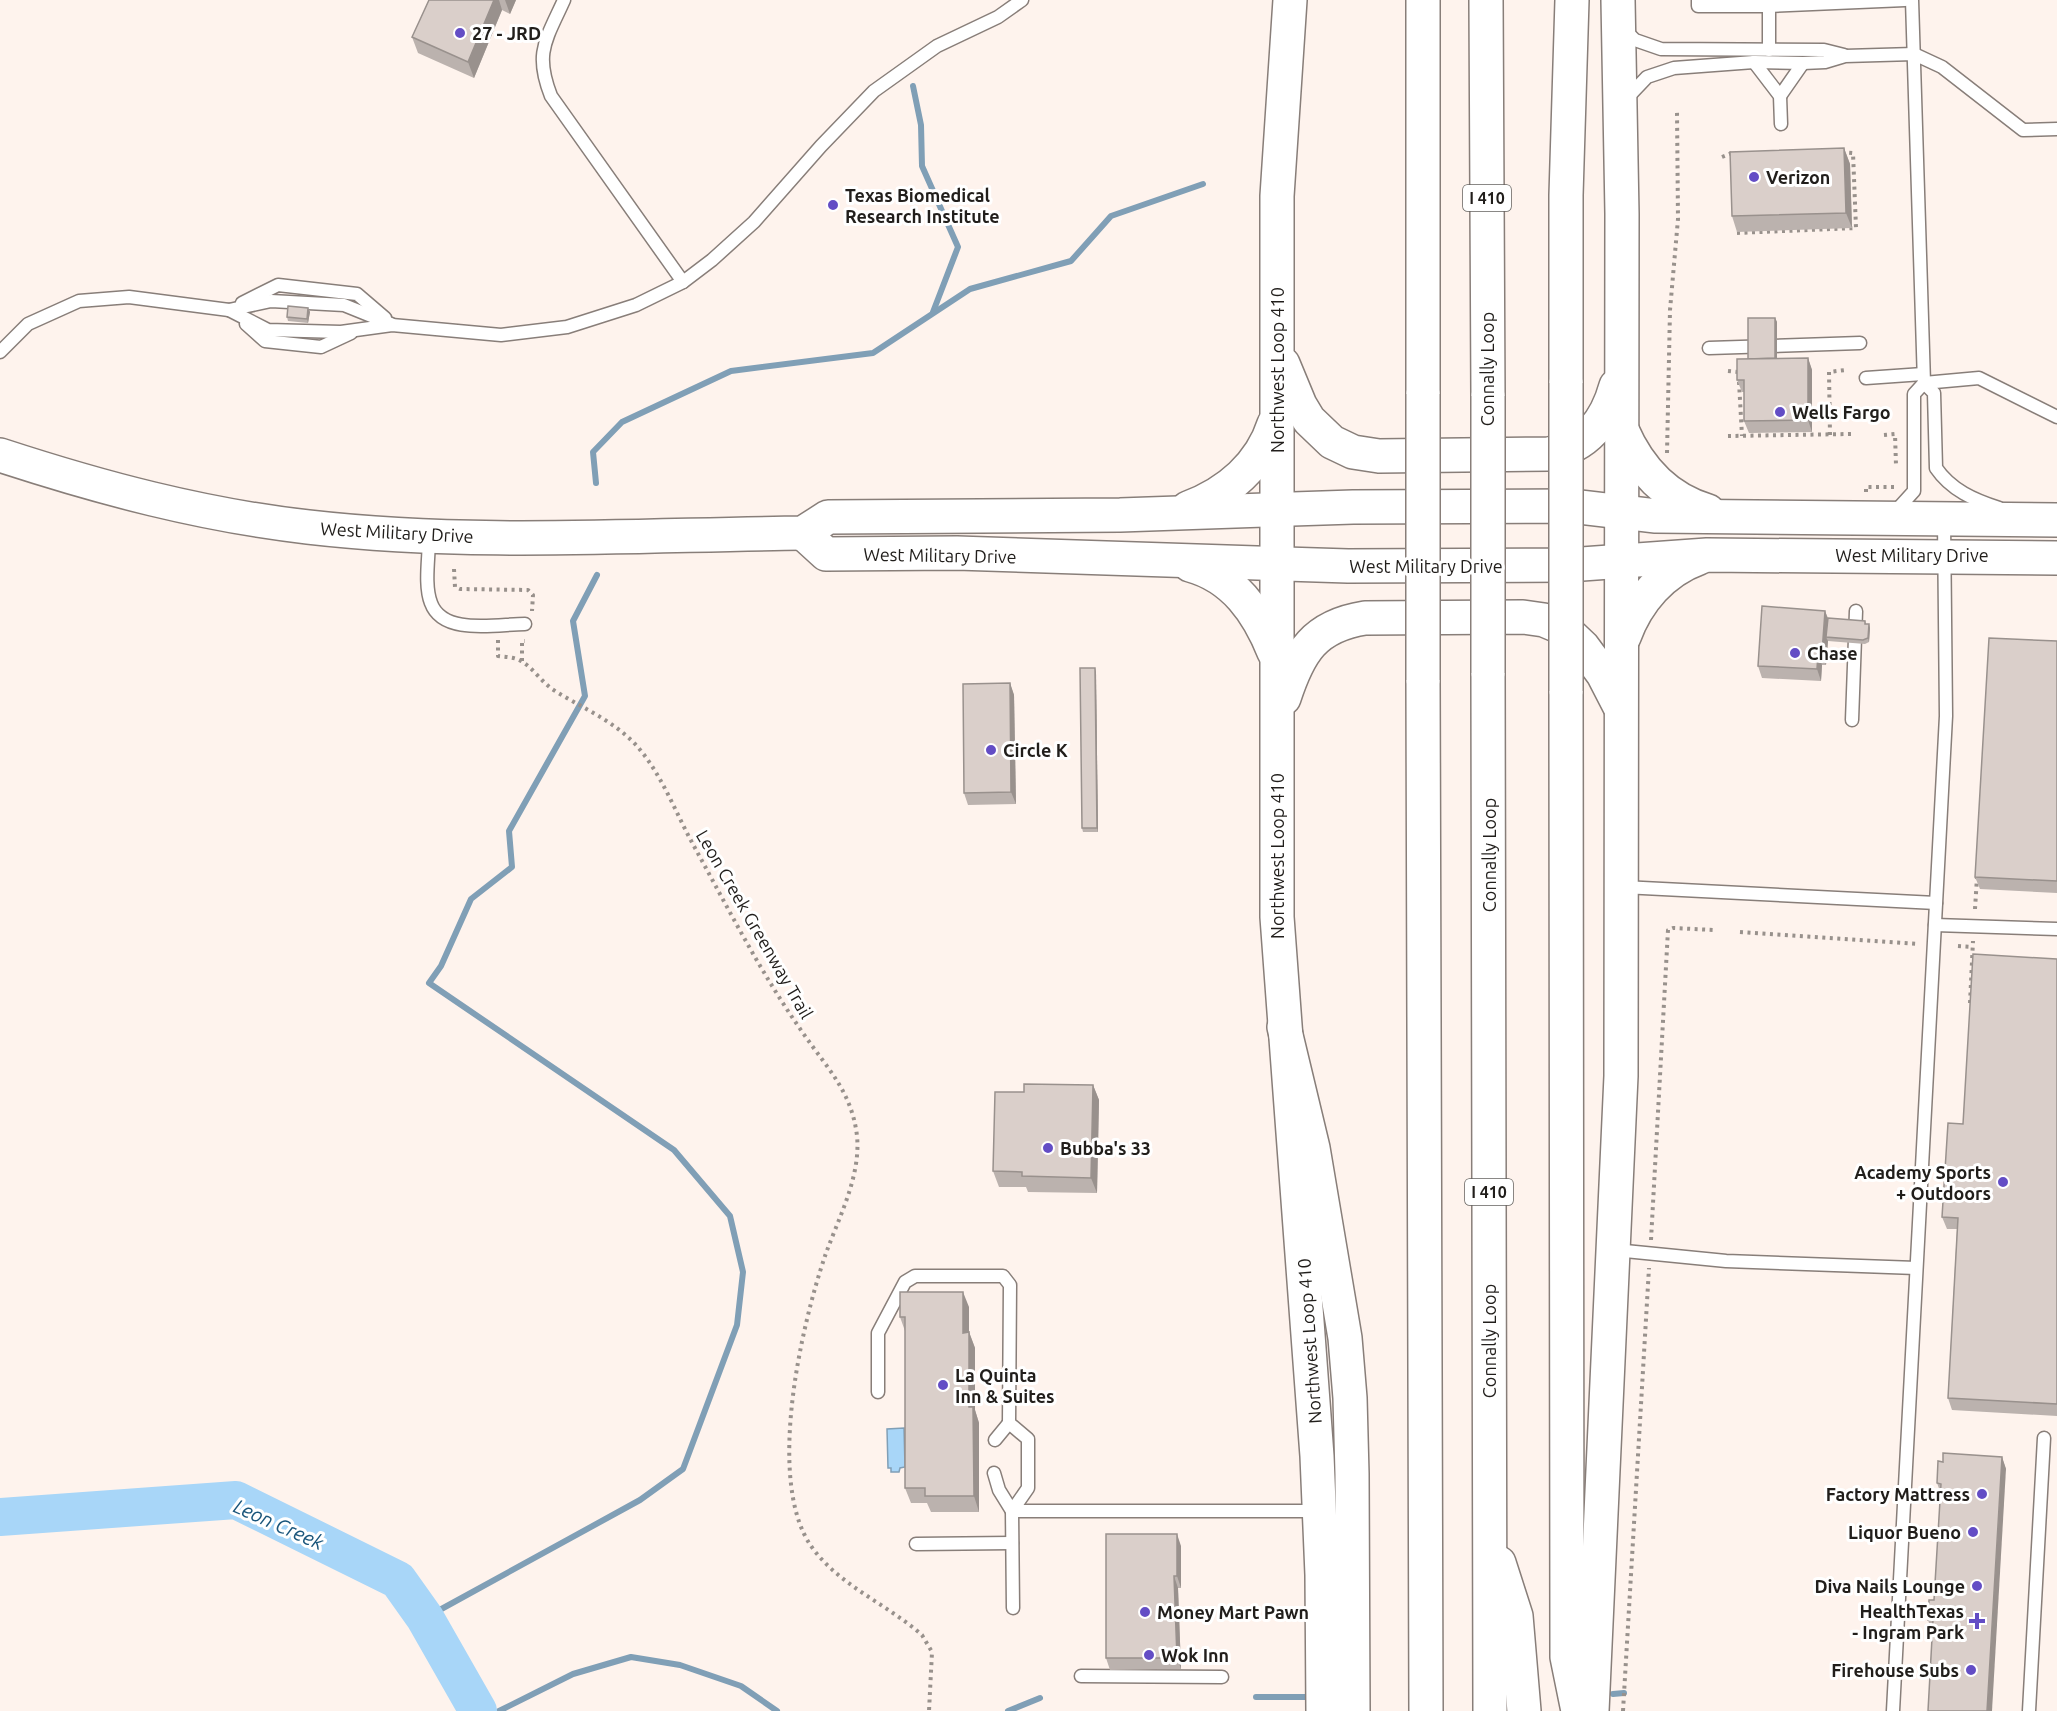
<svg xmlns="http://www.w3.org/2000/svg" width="2057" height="1711" viewBox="0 0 2057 1711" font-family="Ubuntu,sans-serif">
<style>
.water{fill:#a8d6f8;stroke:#809fb6;stroke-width:1.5}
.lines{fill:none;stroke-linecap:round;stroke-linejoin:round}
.stream{stroke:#809fb6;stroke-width:6}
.river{stroke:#a8d6f8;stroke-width:38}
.lane-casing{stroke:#887e79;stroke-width:15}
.secondary-casing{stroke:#887e79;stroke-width:36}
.highway-casing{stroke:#887e79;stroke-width:36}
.path{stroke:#98918c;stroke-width:4;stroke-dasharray:3 4.5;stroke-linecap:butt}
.lane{stroke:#fff;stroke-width:12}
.secondary{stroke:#fff;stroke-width:33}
.highway{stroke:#fff;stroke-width:33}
.secondary-bridge-casing{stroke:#887e79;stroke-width:36;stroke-linecap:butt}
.highway-bridge-casing{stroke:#887e79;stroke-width:36;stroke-linecap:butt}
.secondary-bridge{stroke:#fff;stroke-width:33}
.highway-bridge{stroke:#fff;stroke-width:33}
.wall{fill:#bbb2ae}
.shaded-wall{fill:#99918d}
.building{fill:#dacfca;stroke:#99918d;stroke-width:1.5}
.poi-dot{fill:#634dc5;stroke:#fff;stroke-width:2}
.labels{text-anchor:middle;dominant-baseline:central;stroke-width:6;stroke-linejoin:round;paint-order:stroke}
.shield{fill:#fff;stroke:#64625f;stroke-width:1.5}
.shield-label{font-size:16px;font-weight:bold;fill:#211e1b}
.poi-label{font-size:18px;font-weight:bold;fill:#211e1b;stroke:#fff;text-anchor:start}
.street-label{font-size:18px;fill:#211e1b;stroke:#fff}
.water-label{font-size:20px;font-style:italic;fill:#19557b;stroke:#fff}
</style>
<rect width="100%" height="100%" fill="#fef3ed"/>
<!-- water -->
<path class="water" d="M904 1428 905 1467 900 1468 899 1472H891V1468H888L887 1429Z"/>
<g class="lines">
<!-- stream -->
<g class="stream">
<path d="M913 86 921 125 922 166 958 247 933 312"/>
<path d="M596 483 593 452 622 422 731 371 873 353 970 289 1071 261 1111 216 1203 184"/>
<path d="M425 1618 640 1500 683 1469 737 1325 743 1272 730 1216 674 1150 429 983 441 966 471 899 512 867 509 831 585 696 573 621 597 575"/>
<path d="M1613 1694 1624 1693"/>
<path d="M1256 1697H1311"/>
<path d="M499 1711 573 1674 631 1657 680 1665 741 1686 777 1711"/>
<path d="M1008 1711 1040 1698"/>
</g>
<!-- river -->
<path class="river" d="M0 1517 236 1500 398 1580 425 1618 478 1711"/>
<!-- lane casing -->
<g class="lane-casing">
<g id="lane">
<path d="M564 0C546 40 534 53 551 96L683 282"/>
<path d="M1698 0V6H1769"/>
<path d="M1912 0 1924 383 1934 393 1936 468C1951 490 1974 500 1999 508"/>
<path d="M1625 30 1635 40 1661 49 1824 50 1844 55"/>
<path d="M1769 50V6L1905 0"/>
<path d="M1754 62 1780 96 1781 124"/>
<path d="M1780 96 1803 63"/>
<path d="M1627 98 1647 77 1674 68 1754 62 1803 63 1825 62 1845 56 1914 54 1942 67 2023 130 2057 129"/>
<path d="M242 303 278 285 357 294 385 318"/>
<path d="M229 310 268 330 341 332 392 325 501 335 567 327 636 305 683 282 712 260 754 222 821 146 874 91 937 46 998 17 1022 0"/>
<path d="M246 324 265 341 321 347 351 333"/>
<path d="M1709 348 1860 343"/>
<path d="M0 352 28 324 79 301 129 297 229 310 271 301 344 305 391 324"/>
<path d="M1866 378 1923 374"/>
<path d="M1894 513 1914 491V394L1924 383 1979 378 2057 417"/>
<path d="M429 538C429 558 424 585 431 603 443 636 497 624 525 624"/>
<path d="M1852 720 1856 611"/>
<path d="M1623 887 1936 903"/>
<path d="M1935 925 2057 929"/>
<path d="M1615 1250 1726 1261 1916 1268"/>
<path d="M878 1392V1333L905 1282 915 1276H1003L1010 1285 1009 1423 1028 1439V1488L1012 1511 1013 1608"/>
<path d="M995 1440 1009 1423"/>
<path d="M994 1473 999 1490 1012 1511H1319"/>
<path d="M916 1544 1012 1543"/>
<path d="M1081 1676 1222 1677"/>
<path d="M1893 1711 1946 716 1944 521"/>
<path d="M2029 1711 2044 1438"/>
</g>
</g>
<!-- secondary casing -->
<g class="secondary-casing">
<g id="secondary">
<path d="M1290 0 1277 196V917L1317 1456 1322 1575 1323 1711"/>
<path d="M1283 364 1300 405 1309 420 1332 442 1353 452 1379 456 1549 454C1587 446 1606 422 1616 386"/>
<path d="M1566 383V195L1572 0"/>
<path d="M1622 430C1639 469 1667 499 1708 511"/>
<path d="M0 455C101 488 202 515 308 527 472 546 638 535 803 533L828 517 1120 515 1353 507 1571 506 1656 516 2057 520"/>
<path d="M1188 508C1228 493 1261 465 1274 424"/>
<path d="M803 533 826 554 957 553 1348 566 1568 565 1707 555 2057 558"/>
<path d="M1190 565C1234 577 1258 612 1274 652"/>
<path d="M1624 637C1637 601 1663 571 1699 558"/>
<path d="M1566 691 1567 1657 1578 1711"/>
<path d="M1284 698C1299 652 1314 626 1365 618L1523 617 1544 620 1563 628 1583 647 1603 674 1619 705"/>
<path d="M1592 1711 1621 1076 1622 214 1618 0"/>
</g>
</g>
<!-- highway casing -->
<g class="highway-casing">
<g id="highway">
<path d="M1423 0V394"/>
<path d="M1486 0 1488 396"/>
<path d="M1488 673 1490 1711"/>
<path d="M1423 680 1426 1711"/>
<path d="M1284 1027 1313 1148 1345 1338 1350 1398 1352 1474 1353 1711"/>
<path d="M1499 1563 1516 1616 1524 1711"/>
</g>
</g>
<!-- path -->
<g class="path">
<path d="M1722 157 1732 153"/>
<path d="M1737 233 1856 228 1853 153 1842 152"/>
<path d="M1728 371 1738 372"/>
<path d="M1739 382 1742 436"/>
<path d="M1830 435 1829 372 1845 370"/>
<path d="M1884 435 1895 434 1896 465"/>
<path d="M1728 436 1851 434"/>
<path d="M1667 453 1670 310 1678 219 1677 111"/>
<path d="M1866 492V487H1895"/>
<path d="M454 569 455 587 460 589 528 590 533 595 532 611"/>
<path d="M498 640V656C506 657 514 657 521 661 533 668 541 681 552 689 580 707 613 720 636 745 662 774 676 814 695 848 729 910 762 975 803 1033 827 1068 852 1092 857 1136 861 1177 838 1219 825 1256 801 1327 766 1480 811 1546 838 1585 887 1604 922 1635L932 1652 929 1711"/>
<path d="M522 661V641H525"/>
<path d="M1975 909 1977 877"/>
<path d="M1740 932 1918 944"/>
<path d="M1958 946 1973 947"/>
<path d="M1970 1003 1973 941"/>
<path d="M1651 1240 1668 930 1673 928 1714 930"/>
<path d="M1623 1711 1649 1268"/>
</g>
<!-- lane -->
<use href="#lane" class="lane"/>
<!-- secondary -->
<use href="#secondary" class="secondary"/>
<!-- highway -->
<use href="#highway" class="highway"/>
<!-- secondary-bridge casing -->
<g class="secondary-bridge-casing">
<path id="secondary-bridge" d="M1566 383V691"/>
</g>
<!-- highway-bridge casing -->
<g class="highway-bridge-casing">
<g id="highway-bridge">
<path d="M1488 396V673"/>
<path d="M1423 680V394"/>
</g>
</g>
<!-- secondary-bridge -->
<use href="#secondary-bridge" class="secondary-bridge"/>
<!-- highway-bridge -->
<use href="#highway-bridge" class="highway-bridge"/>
</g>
<!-- wall -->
<g class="wall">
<path d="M429 0H516L510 14 502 10 474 78 418 53 412 37Z"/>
<path d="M1844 148 1850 164 1852 228 1737 232 1732 216Z"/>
<path d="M308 308 310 312 308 323 288 321 287 317Z"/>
<path d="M1775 318 1777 322V358H1808L1812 370V432L1749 433 1744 421V392H1742L1737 380 1748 359Z"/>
<path d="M1825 611 1828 618 1865 621 1866 624H1869L1870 628 1869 642 1865 644 1828 641 1826 665H1822L1821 681 1762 678 1758 666Z"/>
<path d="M2057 641V893L1980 889 1975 877Z"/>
<path d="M1096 672 1098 832H1083L1082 828Z"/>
<path d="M1010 683 1014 695 1016 804 968 805 964 793Z"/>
<path d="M2057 959V1416L1952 1410 1948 1398 1957 1229H1947L1942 1217 1963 1124Z"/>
<path d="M1093 1085 1099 1100 1097 1193 1028 1192 1026 1187H999L993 1171Z"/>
<path d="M969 1307V1332L975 1348V1410L979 1423V1512H931L927 1503H911L905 1488V1331L900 1317Z"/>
<path d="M2002 1457 2006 1469 1932 1632 1928 1620 1934 1600 1941 1494 1937 1483 1943 1462Z"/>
<path d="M1181 1546V1588H1178L1181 1669 1110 1670 1106 1658Z"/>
</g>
<!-- shaded-wall -->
<g class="shaded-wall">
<path d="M494 0H499L502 10 474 78 468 62Z"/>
<path d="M505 0H516L510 14Z"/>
<path d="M1844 148 1850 164 1852 228 1846 213Z"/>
<path d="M308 308 310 312 308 323 307 319Z"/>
<path d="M1775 318 1777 322V370L1775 366Z"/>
<path d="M1808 358 1812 370V432L1808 420Z"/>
<path d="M1825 611 1829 622 1826 637 1828 641 1826 665 1822 653Z"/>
<path d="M1869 624 1870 628 1869 642 1868 638Z"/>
<path d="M1818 653 1822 665 1821 681 1817 669Z"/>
<path d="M1095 668 1096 672 1098 832 1097 828Z"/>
<path d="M1010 683 1014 695 1016 804 1011 792Z"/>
<path d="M1093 1085 1099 1100 1097 1193 1091 1178Z"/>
<path d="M963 1292 969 1307V1348L963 1333Z"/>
<path d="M969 1332 975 1348V1410L979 1423V1512L974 1496 969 1407Z"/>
<path d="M2002 1457 2006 1469 1992 1711H1987Z"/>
<path d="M1177 1534 1181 1546V1588L1177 1576Z"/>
<path d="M1174 1576 1178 1588 1181 1669 1177 1658Z"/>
</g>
<!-- building -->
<g class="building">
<path d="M429 0H494L468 62 412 37Z"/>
<path d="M1844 148 1846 213 1732 216 1730 152Z"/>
<path d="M288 306 308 308 307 319 287 317Z"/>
<path d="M1748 318H1775V358L1748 359Z"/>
<path d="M1808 358V420L1744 421V380H1737V359Z"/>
<path d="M1762 606 1825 611 1822 653H1818L1817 669 1758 666Z"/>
<path d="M1828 618 1865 621V624H1869L1868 638 1863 640 1826 637Z"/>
<path d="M1989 638 2057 641V881L1975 877Z"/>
<path d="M1080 668H1095L1097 828H1082Z"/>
<path d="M1010 683 1011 792 964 793 963 684Z"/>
<path d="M1973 954 2057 959V1404L1948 1398 1958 1218 1942 1217 1948 1123 1963 1124Z"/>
<path d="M1024 1084 1093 1085 1091 1178 1022 1176V1172L993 1171 995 1092H1024Z"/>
<path d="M900 1292H963V1333L969 1332V1407H973L974 1496H925V1488H905V1317H900Z"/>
<path d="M1943 1453 2002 1457 1987 1711H1928L1933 1620H1928L1929 1600H1934L1941 1484 1937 1483 1938 1461 1943 1462Z"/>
<path d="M1106 1534H1177V1576H1174L1177 1658H1106Z"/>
</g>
<!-- markers -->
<g class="poi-dot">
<circle cx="460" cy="33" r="6"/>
<circle cx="1754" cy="177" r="6"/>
<circle cx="833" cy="205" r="6"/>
<circle cx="1780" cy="412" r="6"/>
<circle cx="1795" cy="653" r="6"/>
<circle cx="991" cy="750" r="6"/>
<circle cx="1048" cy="1148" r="6"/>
<circle cx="2003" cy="1182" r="6"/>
<circle cx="943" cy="1385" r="6"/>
<circle cx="1982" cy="1494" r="6"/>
<circle cx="1973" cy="1532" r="6"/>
<circle cx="1977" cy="1586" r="6"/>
<circle cx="1145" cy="1612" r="6"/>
<path d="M1974 1612h6v6h6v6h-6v6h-6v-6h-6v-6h6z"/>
<circle cx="1149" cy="1655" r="6"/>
<circle cx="1971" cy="1670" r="6"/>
</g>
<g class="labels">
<!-- shield labels -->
<g class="shield">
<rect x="1463" y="185" width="48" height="26" rx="4.5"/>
<rect x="1465" y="1179" width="48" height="26" rx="4.5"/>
</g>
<g class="shield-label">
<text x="1487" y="198">I 410</text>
<text x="1489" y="1192">I 410</text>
</g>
<!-- poi labels -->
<g class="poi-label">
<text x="472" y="33">27 - JRD</text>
<text x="1766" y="177">Verizon</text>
<text x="845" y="195">Texas Biomedical<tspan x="845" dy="21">Research Institute</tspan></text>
<text x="1792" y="412">Wells Fargo</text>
<text x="1807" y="653">Chase</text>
<text x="1003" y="750">Circle K</text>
<text x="1060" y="1148">Bubba's 33</text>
<text x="1991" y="1172" text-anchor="end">Academy Sports<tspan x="1991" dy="21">+ Outdoors</tspan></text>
<text x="955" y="1375">La Quinta<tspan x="955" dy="21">Inn &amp; Suites</tspan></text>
<text x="1970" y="1494" text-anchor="end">Factory Mattress</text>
<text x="1961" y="1532" text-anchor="end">Liquor Bueno</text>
<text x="1965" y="1586" text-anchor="end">Diva Nails Lounge</text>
<text x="1964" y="1611" text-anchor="end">HealthTexas<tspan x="1964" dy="21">- Ingram Park</tspan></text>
<text x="1157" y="1612">Money Mart Pawn</text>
<text x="1161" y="1655">Wok Inn</text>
<text x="1959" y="1670" text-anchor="end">Firehouse Subs</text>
</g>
<!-- street labels -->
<g class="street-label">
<text transform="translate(1487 369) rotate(-90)">Connally Loop</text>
<text transform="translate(1277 370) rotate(-90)">Northwest Loop 410</text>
<text transform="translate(397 532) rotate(3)">West Military Drive</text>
<text transform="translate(940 555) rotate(1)">West Military Drive</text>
<text x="1912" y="555">West Military Drive</text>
<text x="1426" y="566">West Military Drive</text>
<text transform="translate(1489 855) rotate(-90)">Connally Loop</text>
<text transform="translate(1277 856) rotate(-90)">Northwest Loop 410</text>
<text transform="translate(755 924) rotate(60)">Leon Creek Greenway Trail</text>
<text transform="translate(1309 1341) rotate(-94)">Northwest Loop 410</text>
<text transform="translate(1489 1341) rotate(-90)">Connally Loop</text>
</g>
<!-- water labels -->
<g class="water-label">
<text transform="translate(279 1524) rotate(24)">Leon Creek</text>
</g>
</g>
</svg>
